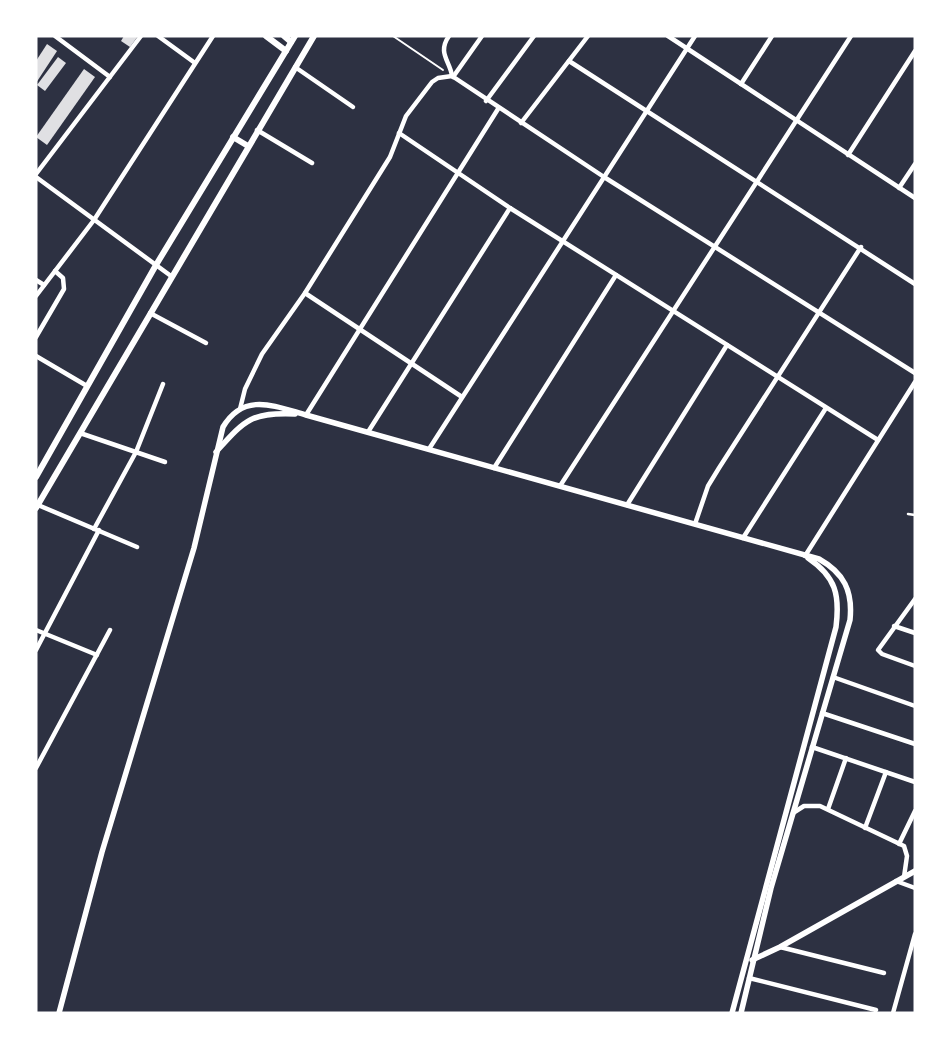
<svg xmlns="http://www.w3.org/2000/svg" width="951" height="1049" viewBox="0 0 951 1049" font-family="'Source Serif 4',serif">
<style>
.building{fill:#e0e0e3}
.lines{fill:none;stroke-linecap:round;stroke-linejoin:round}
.path{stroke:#fff;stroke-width:2}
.service{stroke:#fff;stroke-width:2.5}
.minor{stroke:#fff;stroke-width:4.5}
.tertiary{stroke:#fff;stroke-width:5.5}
.secondary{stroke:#fff;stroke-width:6}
</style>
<rect width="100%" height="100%" fill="#2d3142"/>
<!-- building -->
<g class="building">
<path d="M124 36H138L130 47 121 41Z"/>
<path d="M47 44 57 51 36 83V61Z"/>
<path d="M58 57 66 63 45 91 37 85Z"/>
<path d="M84 69 95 77 47 145 36 137Z"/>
</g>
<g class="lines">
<!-- path -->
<path class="path" d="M393 36 443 70"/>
<!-- service -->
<path class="service" d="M908 514 915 515"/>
<!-- minor -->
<g class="minor">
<path d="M55 36 110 77"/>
<path d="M158 36 195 63"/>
<path d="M449 36C437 53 450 61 452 76"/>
<path d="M668 36 915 198"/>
<path d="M569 61 915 284"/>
<path d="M295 67 353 107"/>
<path d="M452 76 604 177 915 373"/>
<path d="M453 77 482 36"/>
<path d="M741 84 772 36"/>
<path d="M486 101 534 36"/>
<path d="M521 123 588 36"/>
<path d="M257 130 312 163"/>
<path d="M399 133 510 208 878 440"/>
<path d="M848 155 915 51"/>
<path d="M36 174 141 36"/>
<path d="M36 177 171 276"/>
<path d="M899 188 915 164"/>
<path d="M36 280 44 285"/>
<path d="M305 293 462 397"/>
<path d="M36 296 94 220 213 36"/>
<path d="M150 313 206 343"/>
<path d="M36 337 64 289 63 278 55 271"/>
<path d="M36 356 87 386"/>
<path d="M240 409 245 389 262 354 305 293 390 157 406 116 432 82 438 78 452 76"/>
<path d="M306 415 498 109"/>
<path d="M368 432 510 208"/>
<path d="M80 433 165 462"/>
<path d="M429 449 695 36"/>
<path d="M494 468 616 275"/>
<path d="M560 486 851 36"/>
<path d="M38 505 137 547"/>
<path d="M627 505 727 345"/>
<path d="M695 524 708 486 719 468 861 247"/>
<path d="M94 529 136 452 163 384"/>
<path d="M743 538 826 408"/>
<path d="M805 556 915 382"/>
<path d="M915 599 878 650 882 654 915 666"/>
<path d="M894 626 915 633"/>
<path d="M36 630 97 655"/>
<path d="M36 650 99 530"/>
<path d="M833 677 915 706"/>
<path d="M822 713 915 744"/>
<path d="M812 747 915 782"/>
<path d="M36 768 110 630"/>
<path d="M828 809 846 758"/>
<path d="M793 813 804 806H820L904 846 907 856 904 877"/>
<path d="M865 828 886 772"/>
<path d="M899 844 915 811"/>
<path d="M896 881 915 888"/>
<path d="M780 947 884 973"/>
<path d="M749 978 876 1010"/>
<path d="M893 1013 915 934"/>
</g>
<!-- tertiary -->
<g class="tertiary">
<path d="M216 452C245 420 251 412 295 414"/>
<path d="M752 960 780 947 915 871"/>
<path d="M59 1013 102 852 194 548 223 427C244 392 274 406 306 415L819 559C844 573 853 591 850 620L771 888 741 1013"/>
<path d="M732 1013 836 627C840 595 836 577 808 558"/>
</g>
<!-- secondary -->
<g class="secondary">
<path d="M266 36 286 51"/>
<path d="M284 36 291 42"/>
<path d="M233 137 248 146"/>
<path d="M36 477 156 265 295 36"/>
<path d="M36 508 314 36"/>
</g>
</g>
<!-- border -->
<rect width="951" height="1049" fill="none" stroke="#ffffff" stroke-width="75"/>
</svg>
